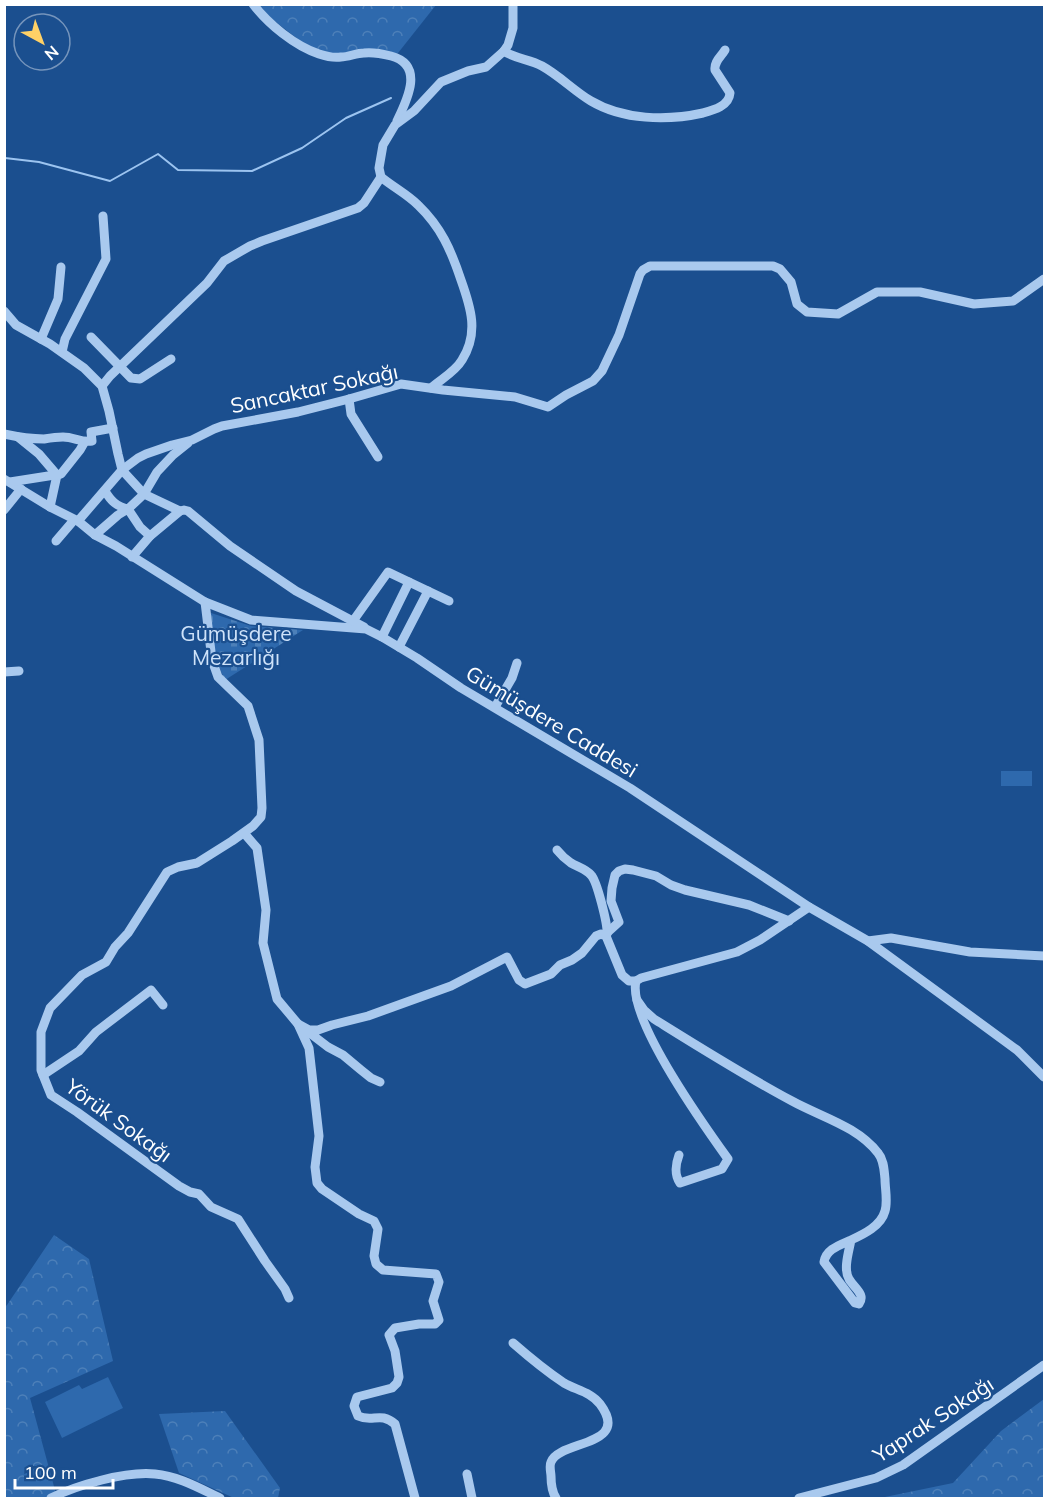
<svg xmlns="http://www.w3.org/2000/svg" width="1049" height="1503" viewBox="0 0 1049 1503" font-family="Mulish,sans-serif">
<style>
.forest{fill:url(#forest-crowns)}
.cemetery{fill:url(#cemetery-stones)}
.garden{fill:#2e69ad}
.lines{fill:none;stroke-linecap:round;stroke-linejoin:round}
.stream{stroke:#9cc4f0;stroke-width:2}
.minor{stroke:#a9c9ee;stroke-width:9}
.labels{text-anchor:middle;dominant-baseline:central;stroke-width:4.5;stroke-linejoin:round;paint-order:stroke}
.street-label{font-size:21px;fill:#fff;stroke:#1b4f8f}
.park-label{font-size:21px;fill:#cfe3fa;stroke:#1b4f8f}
</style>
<defs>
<pattern id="forest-crowns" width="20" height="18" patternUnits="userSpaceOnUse" patternTransform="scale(1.5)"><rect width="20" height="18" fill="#2e69ad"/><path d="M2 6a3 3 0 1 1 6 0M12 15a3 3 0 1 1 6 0" fill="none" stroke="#4d80b9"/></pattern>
<pattern id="cemetery-stones" width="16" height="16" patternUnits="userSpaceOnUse" patternTransform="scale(1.5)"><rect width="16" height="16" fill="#2e69ad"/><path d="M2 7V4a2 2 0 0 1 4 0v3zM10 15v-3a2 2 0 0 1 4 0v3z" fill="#4d80b9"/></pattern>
</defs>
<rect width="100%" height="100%" fill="#1b4f8f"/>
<!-- forest -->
<g class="forest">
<path d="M260 5H436L398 53 320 56 268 16Z"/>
<path d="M54 1235 89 1259 113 1361 30 1398 56 1494 50 1498H5V1307L7 1305Z"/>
<path d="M1044 1399V1498H880L953 1483 1001 1431Z"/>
<path d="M225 1411 280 1488 278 1498H234L179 1473 159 1414Z"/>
</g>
<!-- cemetery -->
<path class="cemetery" d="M211 613 251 626 303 630 225 680C214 659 211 636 211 613Z"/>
<!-- garden -->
<g class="garden">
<rect x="1001" y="771" width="31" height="15"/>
<path d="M108 1377 123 1408 62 1438 45 1402 79 1385 82 1389Z"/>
</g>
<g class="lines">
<!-- stream -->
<path class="stream" d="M5 158 39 162 110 181 158 154 178 170 252 171 302 148 346 118 391 98"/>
<!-- minor -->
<g class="minor">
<path d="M253 4C268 24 295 46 319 54 325 56 335 58 341 57 349 57 356 53 364 53 372 52 383 54 391 56 425 65 407 100 397 121"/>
<path d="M504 51C515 59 530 59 542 66 560 76 574 91 591 101 623 120 667 121 703 113 714 110 729 106 730 93L715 70C714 61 721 57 725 50"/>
<path d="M4 311 16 325 50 344 84 368 102 386 109 411 118 454 122 470 144 494 180 511 184 510 188 511 230 546 296 591 364 627"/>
<path d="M91 337 131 378 140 379 171 359"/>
<path d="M41 339 58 299 61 267"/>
<path d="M62 352 65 339 106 259 103 216"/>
<path d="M102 386 110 376 207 283 224 261 250 246 262 241 358 208 364 203 381 177"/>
<path d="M431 388C441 379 455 372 462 360 479 333 471 308 461 280 451 250 441 227 418 205 407 194 393 187 381 177L379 168 383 145 395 125 414 111 441 82 468 71 486 67 504 51 508 45 513 28V4"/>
<path d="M349 399 351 414 378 457"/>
<path d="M4 434C18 437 30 439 44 439 50 438 57 437 63 437 74 437 82 443 92 441L91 432 113 428"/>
<path d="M18 437 39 454 57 475 50 507"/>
<path d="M4 479 50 507 78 521 95 535 116 546 205 602 251 620 366 629 382 637 417 658 461 688 630 788 809 907 868 941 1017 1050 1044 1077"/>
<path d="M10 482 61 474 80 450 84 443"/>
<path d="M105 491C111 501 116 506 128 509L144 494 157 472 173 455 188 443"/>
<path d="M4 510 21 489"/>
<path d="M78 521 122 470 138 458 146 454 172 445 192 440 214 429 222 426 298 412 349 399 401 384 443 390 515 397 548 407 566 395 593 381 602 371 619 335 640 274 643 270 650 266H773L780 269 791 282 797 304 807 312 838 314 877 292H920L974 304 1013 301 1044 279"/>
<path d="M95 535 118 515 128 509 140 527 150 536"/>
<path d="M56 541 74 520"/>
<path d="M132 557 150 536 180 511"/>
<path d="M205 602 212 660 218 677 248 706 259 740 262 808 261 817 253 826 232 841 197 863 178 867 167 872 128 933 115 947 106 962 82 975 50 1008 41 1032V1070L51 1095 77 1112 179 1186 190 1192 199 1194 211 1207 238 1219 265 1261 285 1289 289 1298"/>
<path d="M353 621 388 572 449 601"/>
<path d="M382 637 409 582"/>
<path d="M399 647 428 591"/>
<path d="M4 672 19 671"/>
<path d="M495 707 512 678 517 663"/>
<path d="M244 833 257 848 266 910 263 943 277 999 298 1024 309 1048 319 1136 315 1167 317 1183 322 1189 359 1214 374 1221 378 1229 374 1256 376 1264 383 1270 436 1274 439 1282 433 1301 439 1320 435 1324H419L395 1328 389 1335 395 1351 399 1377 397 1383 392 1388 357 1397 354 1406 358 1416C373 1423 380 1411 395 1424L415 1498"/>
<path d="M557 850C561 855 565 859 571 863 578 867 586 869 591 875 597 881 608 925 607 934"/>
<path d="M608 932 619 922 611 901 612 888 615 875 619 871 625 869 633 870 656 876 671 885 685 890 749 905 789 921"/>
<path d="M868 941 891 938 970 952 1044 956"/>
<path d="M637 1000 644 1010 654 1019C699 1047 745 1076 792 1101 821 1117 857 1126 878 1153 884 1160 884 1170 885 1179 885 1189 888 1201 885 1211 881 1226 864 1234 851 1240 849 1251 843 1269 849 1279 854 1288 866 1294 859 1304L855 1303 824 1262C826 1249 840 1245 851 1240"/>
<path d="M43 1075 79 1051 96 1032 151 990 163 1005"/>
<path d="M380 1082 371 1078 361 1070 343 1055 328 1047 298 1024 309 1030H318L332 1025 368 1016 451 986 507 957 519 980 525 984 551 974 560 965 572 960 582 953 596 936 601 934 606 936 622 975 629 981H636"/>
<path d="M679 1155C676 1163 674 1175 680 1183L722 1169 728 1159C705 1127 627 1018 636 981L641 978 737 952 760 940 809 907"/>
<path d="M513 1343C529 1357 546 1371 564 1383 576 1390 591 1392 600 1404 632 1447 559 1440 551 1462 549 1466 551 1473 551 1476 551 1484 552 1492 556 1498"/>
<path d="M467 1474 472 1498"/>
<path d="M51 1498C77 1485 126 1471 155 1474 178 1476 199 1488 220 1498"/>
<path d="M799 1498 876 1478 903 1465 1044 1365"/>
</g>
</g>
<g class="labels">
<!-- street labels -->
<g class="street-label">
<text transform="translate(314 388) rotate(-12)">Sancaktar Sokağı</text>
<text transform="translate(552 721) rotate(31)">Gümüşdere Caddesi</text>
<text transform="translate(119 1120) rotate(36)">Yörük Sokağı</text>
<text transform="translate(933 1419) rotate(-33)">Yaprak Sokağı</text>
</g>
<!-- park labels -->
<g class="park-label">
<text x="236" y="633">Gümüşdere<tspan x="236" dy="24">Mezarlığı</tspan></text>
</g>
</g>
<!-- border -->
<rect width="1049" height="1503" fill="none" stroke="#ffffff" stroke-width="12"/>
<!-- north arrow -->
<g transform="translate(42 42) rotate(139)"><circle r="28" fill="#1b4f8f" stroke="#7695bc" stroke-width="1.5"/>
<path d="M0-4.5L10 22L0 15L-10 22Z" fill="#ffd166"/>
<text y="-9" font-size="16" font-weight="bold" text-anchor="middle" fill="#ffffff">N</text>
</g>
<!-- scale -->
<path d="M15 1479v9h98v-9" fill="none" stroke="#ffffff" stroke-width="3"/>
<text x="24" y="1479" font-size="18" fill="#ffffff" stroke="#1b4f8f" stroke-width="4.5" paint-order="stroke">100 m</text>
</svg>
